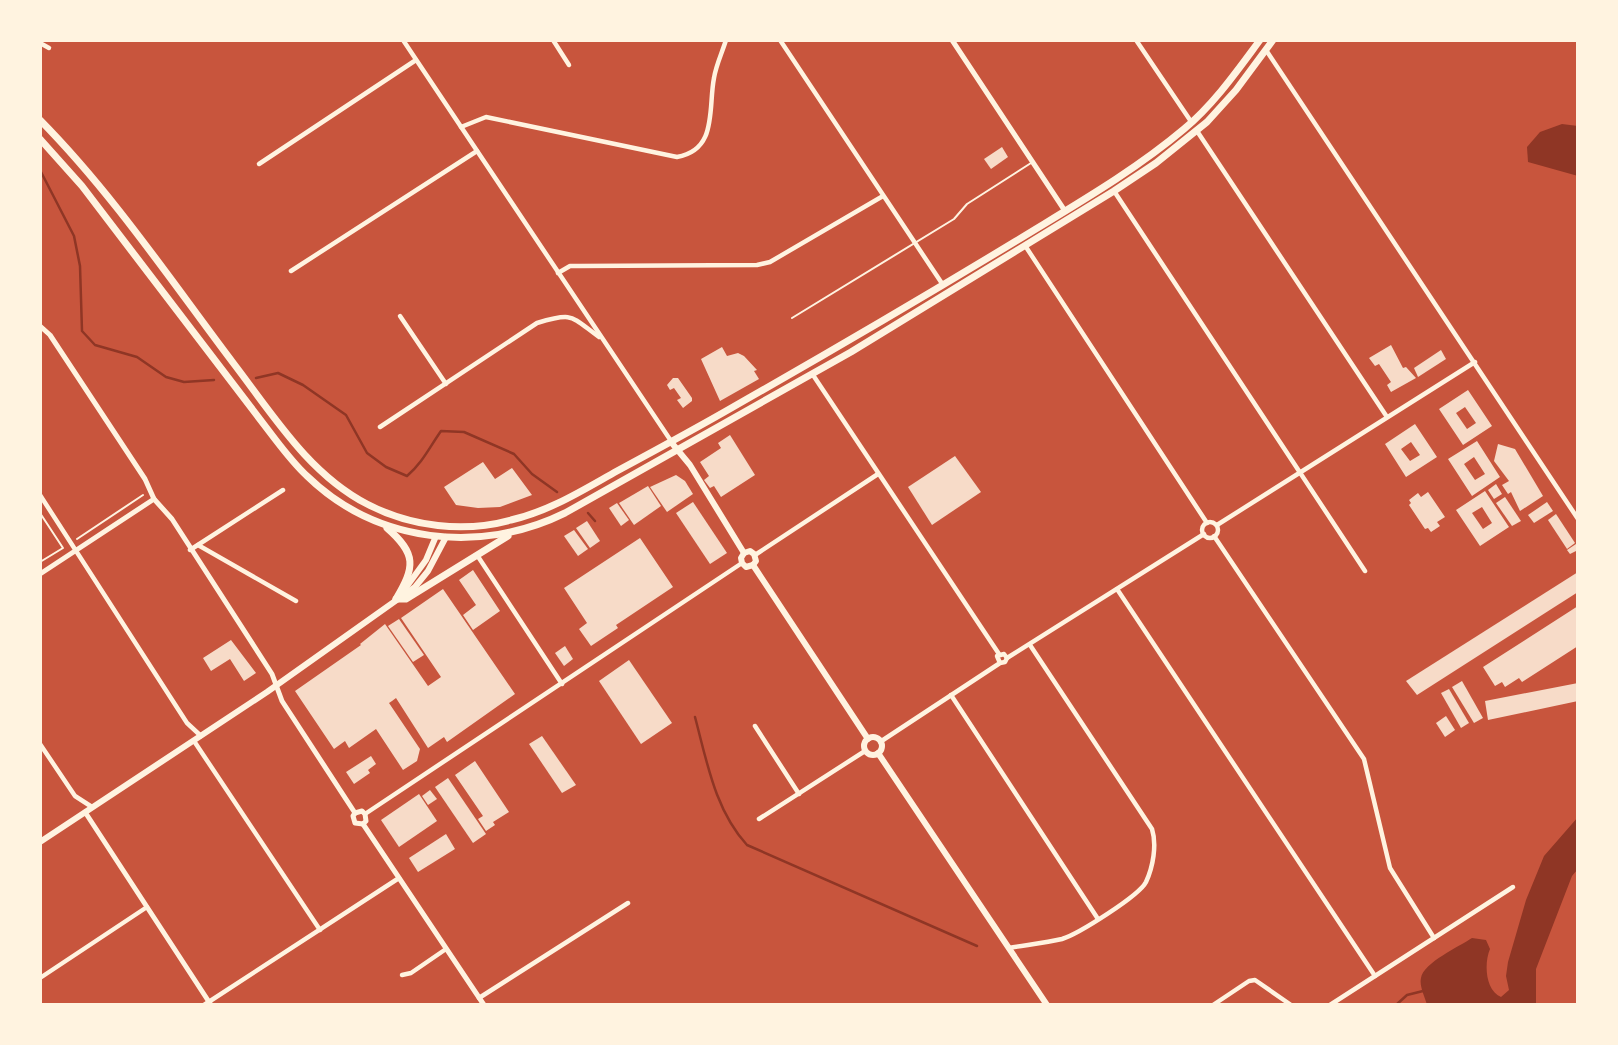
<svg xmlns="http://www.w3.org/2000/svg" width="1618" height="1045" viewBox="0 0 1618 1045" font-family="Roboto,sans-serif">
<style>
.water{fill:#8f3625}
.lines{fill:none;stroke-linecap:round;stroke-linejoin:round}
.stream{stroke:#8f3625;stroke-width:2.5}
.building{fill:#f7dbc8;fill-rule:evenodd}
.path{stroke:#fff3e0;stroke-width:2}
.service{stroke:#fff3e0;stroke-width:2}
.minor{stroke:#fff3e0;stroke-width:4.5}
.tertiary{stroke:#fff3e0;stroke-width:5}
.secondary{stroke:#fff3e0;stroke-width:6}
.trunk{stroke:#fff3e0;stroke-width:7}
</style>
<rect width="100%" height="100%" fill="#c8553d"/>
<!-- water -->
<g class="water">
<path d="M1562 124 1578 126V176L1528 162 1527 147 1540 132Z"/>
<path d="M1578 817V869L1572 876 1536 969V1005H1427C1425 997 1419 986 1421 978 1423 963 1460 946 1472 938L1486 940 1490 949C1484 963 1485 990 1501 997L1509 990 1506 976 1508 962 1526 900 1544 856Z"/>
</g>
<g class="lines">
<!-- stream -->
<g class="stream">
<path d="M40 170 74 236 80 266 82 331 95 345 137 357 166 377 184 382 214 380"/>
<path d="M256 378 278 373 303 385 346 415 367 453 386 467 407 476C423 462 429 448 441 431L464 432 514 454 532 474 557 492"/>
<path d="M588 513 595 521"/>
<path d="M695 717C707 762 715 810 747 845L977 946"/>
<path d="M1396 1005 1407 995 1423 991"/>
</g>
</g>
<!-- building -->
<g class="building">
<path d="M1002 147 1008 157 991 169 984 159Z"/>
<path d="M1391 345 1403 368 1406 367 1416 378 1391 392 1387 385 1391 382 1379 364 1375 366 1369 358Z"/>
<path d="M722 347 727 356 738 353 744 356 757 370 754 371 759 379 720 401 701 359Z"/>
<path d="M1441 350 1446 359 1418 377 1414 368Z"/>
<path d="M673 378H678L692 398V401L683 408 677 400 681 398 674 388 670 390 667 385Z"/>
<path d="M1468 390 1492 426 1463 445 1439 409ZM1465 407 1476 423 1467 429 1456 413Z"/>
<path d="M1415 424 1437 457 1406 477 1385 444ZM1411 442 1420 455 1410 461 1401 449Z"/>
<path d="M730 435 755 475 721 497 714 486 710 488 704 480 709 476 700 462 721 448 718 443Z"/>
<path d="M1477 441 1500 477 1472 496 1448 459ZM1474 457 1485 474 1475 480 1464 464Z"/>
<path d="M1498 444 1515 449 1543 496 1520 511 1511 492 1508 494 1502 485 1509 481 1494 461Z"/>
<path d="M955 456 981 492 932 525 908 487Z"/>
<path d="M483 462 495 479 512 468 532 495 500 507 478 508 456 505 444 487Z"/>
<path d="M676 475 685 481 693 494 667 512 650 487Z"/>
<path d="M1496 484 1502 494 1494 499 1488 490Z"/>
<path d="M648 486 661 506 634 525 619 503Z"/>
<path d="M1485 491 1509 527 1480 546 1456 510ZM1482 507 1492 523 1483 529 1472 513Z"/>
<path d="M1428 492 1445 517 1437 522 1440 526 1431 532 1428 528 1425 529 1409 505 1411 503 1409 500 1418 493 1421 497Z"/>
<path d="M1505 497 1521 521 1512 526 1496 503Z"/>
<path d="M693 502 727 553 710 564 676 513Z"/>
<path d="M1547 502 1553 511 1534 523 1528 515Z"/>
<path d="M617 503 629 520 621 526 609 508Z"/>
<path d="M1556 514 1575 543 1567 549 1548 520Z"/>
<path d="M587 521 600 541 590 548 576 528Z"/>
<path d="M574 530 588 549 578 556 564 536Z"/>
<path d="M640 538 673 587 616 625 618 628 591 646 579 629 587 623 564 588Z"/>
<path d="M1576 544 1578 550 1570 554 1567 550Z"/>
<path d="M473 570 500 611 473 630 463 615 476 605 459 580Z"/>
<path d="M1578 572V592L1417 695 1406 681Z"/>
<path d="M443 589 515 694 447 742 444 737 428 748 396 698 392 701 389 703 420 749 417 761 403 770 376 729 349 748 345 741 334 749 295 691 361 645 360 644 385 624 428 686 441 677 401 618Z"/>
<path d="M1578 606V646L1522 682 1519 678 1505 687 1502 682 1495 686 1483 667Z"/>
<path d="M399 619 424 655 413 662 388 626Z"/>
<path d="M231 640 256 673 244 681 230 659 211 671 203 658Z"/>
<path d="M565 646 573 659 564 666 555 653Z"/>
<path d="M629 660 672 723 641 744 599 681Z"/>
<path d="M1462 681 1483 718 1474 723 1452 687Z"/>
<path d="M1578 683V701L1488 720 1485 701Z"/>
<path d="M1449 689 1469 723 1461 728 1441 693Z"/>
<path d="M1446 716 1455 730 1445 737 1436 723Z"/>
<path d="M542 736 576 785 562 793 529 744Z"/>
<path d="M371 756 376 764 368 770 370 773 354 784 346 772Z"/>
<path d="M475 761 509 812 493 822 495 825 486 831 478 819 483 816 455 775Z"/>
<path d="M448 778 486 834 473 843 435 787Z"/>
<path d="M430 790 437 799 428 805 422 796Z"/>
<path d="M419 794 437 821 399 847 381 820Z"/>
<path d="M446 834 455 849 418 872 409 858Z"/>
</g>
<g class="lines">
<!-- path -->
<g class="path">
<path d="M40 513 63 548 40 562"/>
<path d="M77 539 143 495"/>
</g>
<!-- service -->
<path class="service" d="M792 318 954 219 967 204 1031 163"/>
<!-- minor -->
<g class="minor">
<path d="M403 40 671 441"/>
<path d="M553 40 569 65"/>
<path d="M780 40 943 285"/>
<path d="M1136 40 1192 123"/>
<path d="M40 43 49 48"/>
<path d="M1266 50 1578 519"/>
<path d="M461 127 486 117 677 157C718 150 708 108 714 78 716 65 722 53 726 40"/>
<path d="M1197 131 1387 417"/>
<path d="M259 164 416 60"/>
<path d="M1114 191 1365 571"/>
<path d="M1026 247 1207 523"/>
<path d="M291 271 477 151"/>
<path d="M558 273 570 266H579L757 265 770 262 883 196"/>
<path d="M400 316 446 384"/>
<path d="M813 375 999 654"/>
<path d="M380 427 537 323C574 312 570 316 599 337"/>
<path d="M40 495 187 723 201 736"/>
<circle cx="1210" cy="530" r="8"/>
<path d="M1217 525 1475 362"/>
<path d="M1214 536 1364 759 1390 868 1434 938"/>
<path d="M198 545 296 601"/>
<path d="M190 550 283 490"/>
<path d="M477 555 562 684"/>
<path d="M755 555 878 474"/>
<path d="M1117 589 1375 976"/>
<path d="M1007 658 1204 534"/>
<path d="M951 695 1098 919"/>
<path d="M755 726 799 794"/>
<path d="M194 741 320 930"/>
<path d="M880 742 1000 663 1005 662 1007 658 1004 654 997 656 1000 663"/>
<path d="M40 744 75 796 92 807"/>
<path d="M365 814 742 563"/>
<path d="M759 819 865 751"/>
<path d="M1009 948C1026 945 1045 943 1062 939 1078 934 1139 896 1146 882 1153 867 1157 845 1152 829L1030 645"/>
<path d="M402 975 411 973 446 949"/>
<path d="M40 978 147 907"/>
<path d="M479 998 628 903"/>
<path d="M204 1005 399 878"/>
<path d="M1213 1005 1249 981 1255 980 1291 1005"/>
<path d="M1330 1005 1513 887"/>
</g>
<!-- tertiary -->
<g class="tertiary">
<path d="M952 40 1065 211"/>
<path d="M40 326 50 335 145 479 154 499 172 519 272 674 282 701 355 813"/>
<path d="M40 574 154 499"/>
<path d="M85 812 211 1005"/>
<path d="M355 813 362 811 365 814 366 821 363 824"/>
<path d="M355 813 353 816 355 823 363 824"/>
<path d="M363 824 484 1005"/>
</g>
<!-- secondary -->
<g class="secondary">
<path d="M671 442 690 465 744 553"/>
<path d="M744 553 741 558 742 563 746 567 753 565"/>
<path d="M744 553 750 551 754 554 756 561 753 565"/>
<path d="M753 565 868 739"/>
<path d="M402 593 426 560 436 536"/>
<circle cx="873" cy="746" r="9"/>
<path d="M878 753 1047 1005"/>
<path d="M40 842 267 692 415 587 428 571 446 537"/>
</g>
<!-- trunk -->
<g class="trunk">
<path d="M40 120C113 194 172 282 234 364 273 415 309 474 367 504 411 527 464 533 511 520 550 511 583 490 617 471 656 450 695 429 733 407 828 353 922 298 1016 241 1073 206 1133 172 1184 129 1214 104 1237 71 1260 40"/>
<path d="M40 139 82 186 275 439C285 452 295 465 307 476 376 543 480 555 565 513L851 352 1114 191 1156 163 1207 122 1236 90 1273 40"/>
<path d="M387 528C417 554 415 567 396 599"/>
<path d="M396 599H406L508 536"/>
</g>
</g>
<!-- border -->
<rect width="1618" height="1045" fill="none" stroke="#fff3e0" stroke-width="84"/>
</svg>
